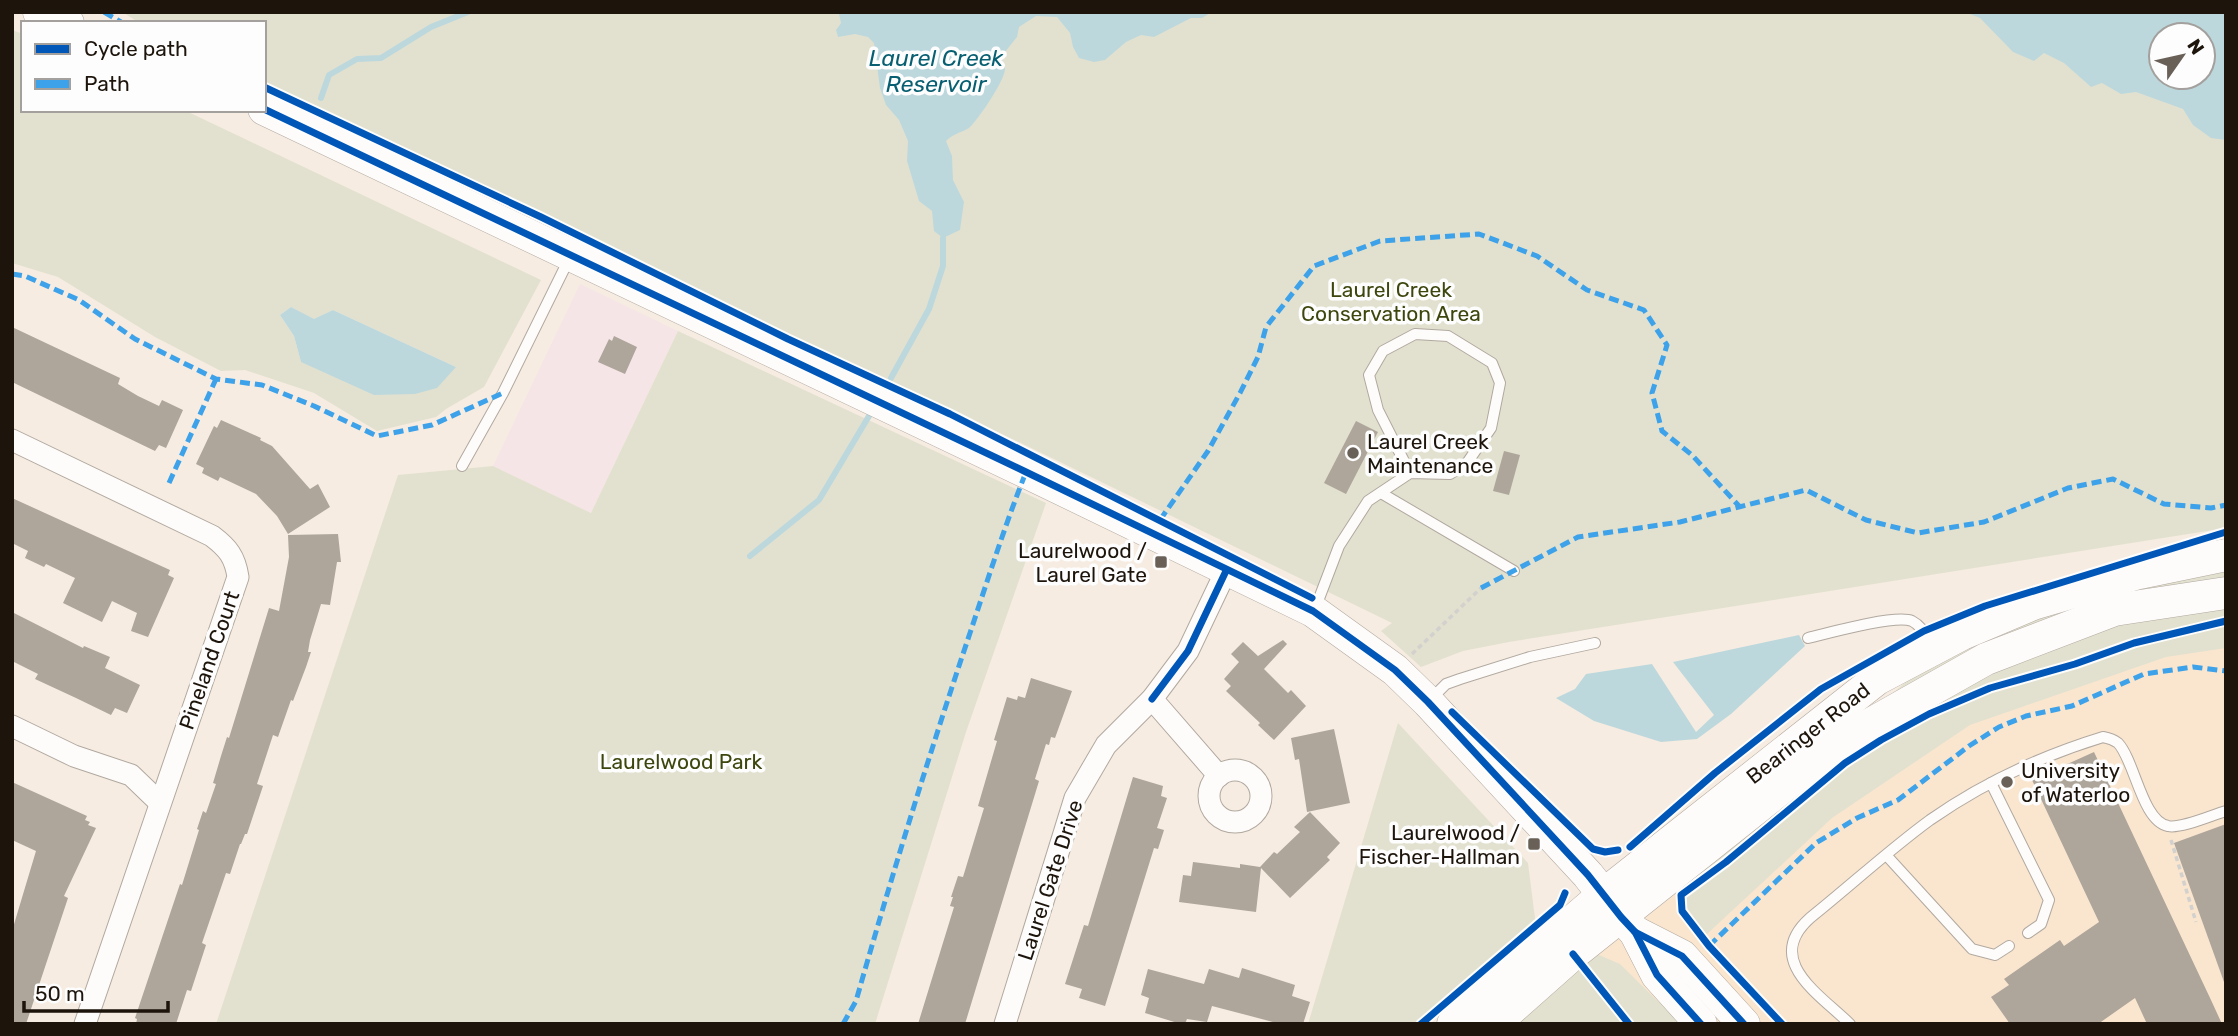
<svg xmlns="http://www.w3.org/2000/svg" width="2238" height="1036" viewBox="0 0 2238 1036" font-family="Rubik,sans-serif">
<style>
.industrial{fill:#f6e5e6}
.built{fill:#fae6cf}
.green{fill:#e2e1cf;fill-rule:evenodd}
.water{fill:#bdd8dd;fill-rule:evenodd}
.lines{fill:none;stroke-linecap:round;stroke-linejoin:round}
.stream{stroke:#bdd8dd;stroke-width:6}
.building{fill:#aea59b}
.lane-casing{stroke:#b1a9a0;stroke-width:12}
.street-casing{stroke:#b1a9a0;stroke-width:23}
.secondary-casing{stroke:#b1a9a0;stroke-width:33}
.path{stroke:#d3d1cd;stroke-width:3.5;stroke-dasharray:5 3.5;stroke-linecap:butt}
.lane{stroke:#fefcfa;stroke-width:10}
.street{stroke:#fefcfa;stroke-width:21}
.secondary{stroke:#fefcfa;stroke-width:32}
.quiet{stroke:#3da2e9;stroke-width:5;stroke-dasharray:10 5;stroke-linecap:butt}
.cycleway-casing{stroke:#fdfdfd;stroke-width:11}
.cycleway{stroke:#0057b8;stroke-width:7}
.poi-dot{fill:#696057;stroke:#fdfdfd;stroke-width:2.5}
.labels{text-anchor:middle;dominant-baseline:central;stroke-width:7;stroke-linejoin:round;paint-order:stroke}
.park-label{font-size:21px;fill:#3d460d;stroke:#fdfdfd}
.poi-label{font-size:21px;fill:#1d150c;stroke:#fdfdfd;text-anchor:start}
.street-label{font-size:21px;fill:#1d150c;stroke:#fdfdfd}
.water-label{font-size:23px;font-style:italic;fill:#075f71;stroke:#fdfdfd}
</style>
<rect width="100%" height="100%" fill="#f6ece1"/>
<!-- industrial -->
<path class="industrial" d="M580 284 678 331 591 513 493 466Z"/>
<!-- built -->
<path class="built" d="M2226 565V1024H1503L1670 883Z"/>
<!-- green -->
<g class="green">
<path d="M122 12H2226V528L1509 642 1463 651 1421 667 1381 631 1392 623 1025 445 277 92 264 84V23H140ZM2161 35H2203V77H2161Z"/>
<path d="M12 30 23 34V110H184L541 280 484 387 446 409 436 417 377 431 314 393 245 370 221 371 155 337 58 277 12 263ZM291 307 314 320 333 310 456 367 301 362 294 336 280 315Z"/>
<path d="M678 331 1046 503 966 732 875 1024H216L398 475 493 466 591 513Z"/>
<path d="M2226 565V648L2166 657 1970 725 1832 818 1706 935 1670 883 1907 681 2010 624Z"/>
<path d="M1398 723 1528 863 1536 926 1416 1024H1308Z"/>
<path d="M1592 952 1620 964 1681 1024H1503Z"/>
</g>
<!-- water -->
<g class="water">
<path d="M834 12H1212L1202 18H1191L1154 37 1141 35 1126 42 1105 60 1094 62 1079 58 1073 47 1070 33 1057 17 1036 16 1019 27 1017 37 1001 57C1002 59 1005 66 1005 68 1006 79 979 118 970 127 965 132 955 132 946 141L952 156 953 180 964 202 960 230 943 238 934 231 932 211 919 201 907 161 908 141 899 120 886 105 880 88 874 43 868 37 855 34 838 37 836 30 841 23 839 14Z"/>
<path d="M1965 12H2226V140L2211 138 2193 125 2183 109 2136 92 2121 94 2102 83 2091 87 2064 63 2044 53 2034 61 2013 52 1980 18ZM2203 35V77H2161V35Z"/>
<path d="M291 307 314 319 333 310 456 367 437 388 415 394 374 395 301 362 294 336 280 315Z"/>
<path d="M1799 635 1805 646 1731 714 1697 739 1661 742 1594 721 1556 698 1575 689 1586 674 1652 664 1696 732 1714 715 1673 662Z"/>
</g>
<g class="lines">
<!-- stream -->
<g class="stream">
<path d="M321 98 329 75 357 59 381 58 431 27 468 12"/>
<path d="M891 378 929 309 943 266V238"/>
<path d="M750 556 819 500 869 416"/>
</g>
</g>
<!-- building -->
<g class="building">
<path d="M12 327 120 378 118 384 138 396 159 406 162 400 183 410 166 448 159 445 155 451 12 382Z"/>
<path d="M614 336 637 347 625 374 598 362 609 339 612 341Z"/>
<path d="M221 420 261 438 260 440 272 446 310 489 318 484 330 507 288 534 277 516 256 494 220 477 218 481 202 473 204 468 196 464 214 426 217 428Z"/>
<path d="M1356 421 1378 432 1346 494 1324 483Z"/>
<path d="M1504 451 1520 455 1509 495 1493 491Z"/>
<path d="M12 498 170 570 168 575 174 578 148 637 131 631 137 613 112 601 102 622 63 603 75 578 46 564 44 567 25 558 28 551 12 543Z"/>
<path d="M338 534 341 562H337L330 605 321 604 310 640 308 652H311L306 667 293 701 291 700 278 737 273 735 257 784 263 786 247 834H245L241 844H240L230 874 226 873 202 943 206 945 191 991 187 990 176 1024H136L137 1019 135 1018 180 884 182 885 199 830 197 829 203 811 206 813 216 784 213 783 221 756 227 737 229 738 269 608 279 611 289 557 288 535Z"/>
<path d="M12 612 83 648 84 646 110 657 105 668 140 685 127 713 115 708 111 715 76 698 35 679 38 674 12 661Z"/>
<path d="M1283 640 1287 644 1264 669 1288 693 1291 690 1306 706 1274 740 1258 725 1260 723 1226 691 1231 686 1224 679 1239 662 1231 654 1243 642 1258 656Z"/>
<path d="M1031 678 1072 691 1055 738 1051 737 1049 745 1046 744 1035 779 1039 781 965 1024H918L954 907 950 906 953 897H951L958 876 963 877 984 808 978 806 997 741 994 740 1007 697 1017 700 1018 696 1025 698Z"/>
<path d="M1334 729 1350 803 1307 812 1299 759 1295 760 1291 738Z"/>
<path d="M2094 752 2211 1000 2222 1024H2147L2135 998 2098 1024H2010L1991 997 2009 985 2004 979 2060 940 2064 946 2099 922 2032 780Z"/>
<path d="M1133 777 1163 786 1161 796 1167 798 1157 828 1164 830 1158 849 1154 848 1105 1006 1079 998 1082 989 1065 984 1084 925 1088 926Z"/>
<path d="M12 782 87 816 85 820 90 822 88 825 96 828 64 896 68 898 26 1024H12V931L36 851 12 840Z"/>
<path d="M1310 812 1340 843 1327 857 1330 860 1290 898 1261 868 1256 912 1179 902 1183 875 1191 876 1193 862 1240 868V864L1260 867 1274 852 1277 854 1300 832 1294 827Z"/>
<path d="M2226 824V982H2224L2174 843Z"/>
<path d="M1242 968 1295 985 1292 996 1310 1002 1303 1024H1281L1212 1006 1207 1022 1187 1019 1185 1024H1181L1145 1013 1149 998 1141 995 1148 969 1204 984 1209 969 1239 978Z"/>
</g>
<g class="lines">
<!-- lane casing -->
<g class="lane-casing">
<g id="lane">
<path d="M462 466 503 393 570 257"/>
<path d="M1381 493 1514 571"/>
<path d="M1315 609 1339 546 1368 501 1410 473 1450 474 1467 463 1491 428 1500 383 1492 363 1448 336 1415 334 1383 351 1369 375 1378 410 1410 473"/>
<path d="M1808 638C1828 633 1896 614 1912 621 1922 626 1928 638 1934 646"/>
<path d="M1430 700 1446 684 1460 679 1530 657 1595 643"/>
<path d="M1991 783 2049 900 2041 924 2028 933"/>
<path d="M1887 856 1972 949 1995 955 2009 946"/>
<path d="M1850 1024C1819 994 1763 960 1810 918 1850 886 1889 850 1930 820 1983 783 2041 756 2103 737 2108 738 2114 740 2118 743 2135 761 2142 821 2168 826 2181 829 2212 815 2226 811"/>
</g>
</g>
<!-- street casing -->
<g class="street-casing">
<g id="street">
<path d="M12 440 212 536C228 548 235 557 238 577L85 1024"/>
<path d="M1152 699 1219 776"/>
<path d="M12 726 74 756 131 775 159 802"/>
<circle cx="1235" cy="796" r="26"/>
<path d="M1005 1024 1075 798 1106 745 1152 699 1188 651 1226 571"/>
</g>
</g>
<!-- secondary casing -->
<g class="secondary-casing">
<g id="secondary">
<path d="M39 12 58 21 68 23"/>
<path d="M264 109 1026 472 1313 611 1395 670 1428 702 1588 875 1621 917 1635 932 1657 975 1701 1024"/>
<path d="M1635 932 1682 956 1744 1024"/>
<path d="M1453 1024 1603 895 1877 679 1962 634 2033 604 2139 573 2226 555"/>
<path d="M1494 1024 1573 954 1803 771 1860 730 1986 659 2114 610 2226 593"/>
</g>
</g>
<!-- path -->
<g class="path">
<path d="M1412 654 1481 588"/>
<path d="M2171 840 2196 922"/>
</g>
<!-- lane -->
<use href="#lane" class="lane"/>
<!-- street -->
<use href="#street" class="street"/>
<!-- secondary -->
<use href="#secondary" class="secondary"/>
<!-- quiet -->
<g class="quiet">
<path d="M104 12 121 22"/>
<path d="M12 274 25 276 79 300 135 339 216 379 262 385 314 406 377 436 432 425 503 393"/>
<path d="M169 483 216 379"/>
<path d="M1160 520 1208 451 1240 393 1258 357 1266 327 1314 266 1380 241 1479 234 1537 256 1587 290 1644 310 1667 345 1652 393 1662 431 1692 455 1739 506"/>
<path d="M1481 588 1578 537 1680 522 1806 490 1866 520 1918 533 1984 522 2068 488 2113 479 2164 504 2211 508 2226 505"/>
<path d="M1709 946 1816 843 1857 818 1898 800 1969 746 1999 727 2026 716 2072 706 2144 674 2193 667 2226 671"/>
<path d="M843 1024 856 1001C891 878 929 755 970 633 988 579 1005 525 1026 472"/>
</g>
<!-- cycleway casing -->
<g class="cycleway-casing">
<g id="cycleway">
<path d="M264 87 541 217 788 339 950 414 1312 598"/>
<path d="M264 109 1026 472 1313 611 1395 670 1428 702 1588 875 1621 917 1635 932 1657 975 1701 1024"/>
<path d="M1152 699 1188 651 1226 571"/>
<path d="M1452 712 1593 849 1605 852 1618 850"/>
<path d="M1630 847 1715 773 1821 689 1924 631 1985 606 2226 532"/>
<path d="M1635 932 1682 956 1744 1024"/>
<path d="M1573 954 1629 1024"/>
<path d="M1421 1024 1560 905 1565 893"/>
<path d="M1782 1024 1709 946 1682 911 1681 895 1726 862 1845 763 1881 740 1929 714 1990 688 2075 664 2134 643 2226 621"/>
</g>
</g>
<!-- cycleway -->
<use href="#cycleway" class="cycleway"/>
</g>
<!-- markers -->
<g class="poi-dot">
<circle cx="1353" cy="453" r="7"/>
<rect x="1154" y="555" width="14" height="14" rx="3.5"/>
<circle cx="2007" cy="782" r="7"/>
<rect x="1527" y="837" width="14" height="14" rx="3.5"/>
</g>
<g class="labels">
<!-- park labels -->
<g class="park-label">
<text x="1391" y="289">Laurel Creek<tspan x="1391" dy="24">Conservation Area</tspan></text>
<text x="681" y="761">Laurelwood Park</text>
</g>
<!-- poi labels -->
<g class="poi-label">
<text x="1367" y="441">Laurel Creek<tspan x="1367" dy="24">Maintenance</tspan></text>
<text x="1147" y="550" text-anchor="end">Laurelwood /<tspan x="1147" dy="24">Laurel Gate</tspan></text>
<text x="2021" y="770">University<tspan x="2021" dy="24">of Waterloo</tspan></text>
<text x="1520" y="832" text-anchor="end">Laurelwood /<tspan x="1520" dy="24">Fischer-Hallman</tspan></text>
</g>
<!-- street labels -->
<g class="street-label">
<text transform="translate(209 660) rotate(-71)">Pineland Court</text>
<text transform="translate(1808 733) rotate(-38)">Bearinger Road</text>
<text transform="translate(1050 880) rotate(-72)">Laurel Gate Drive</text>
</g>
<!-- water labels -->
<g class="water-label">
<text x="936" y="58">Laurel Creek<tspan x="936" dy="26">Reservoir</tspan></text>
</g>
</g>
<!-- border -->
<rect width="2238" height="1036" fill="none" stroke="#1d150c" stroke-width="28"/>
<!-- legend -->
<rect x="21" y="21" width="245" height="91" fill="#fdfdfd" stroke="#a3a09d" stroke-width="2"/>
<rect x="35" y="44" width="35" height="10" fill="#0057b8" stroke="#a3a09d" stroke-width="2"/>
<text x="84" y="56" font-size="21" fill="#1d150c">Cycle path</text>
<rect x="35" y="79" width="35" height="10" fill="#3da2e9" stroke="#a3a09d" stroke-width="2"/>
<text x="84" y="91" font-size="21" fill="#1d150c">Path</text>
<!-- north arrow -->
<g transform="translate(2182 56) rotate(56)"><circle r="33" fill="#fdfdfd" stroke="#a3a09d" stroke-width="2"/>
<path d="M0-5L12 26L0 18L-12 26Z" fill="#696057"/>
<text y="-10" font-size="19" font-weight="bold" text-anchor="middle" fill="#1d150c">N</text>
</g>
<!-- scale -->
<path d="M24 1001v10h144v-10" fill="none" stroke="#1d150c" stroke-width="3.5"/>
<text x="35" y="1001" font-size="21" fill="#1d150c" stroke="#fdfdfd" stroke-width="5" paint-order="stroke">50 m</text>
</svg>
